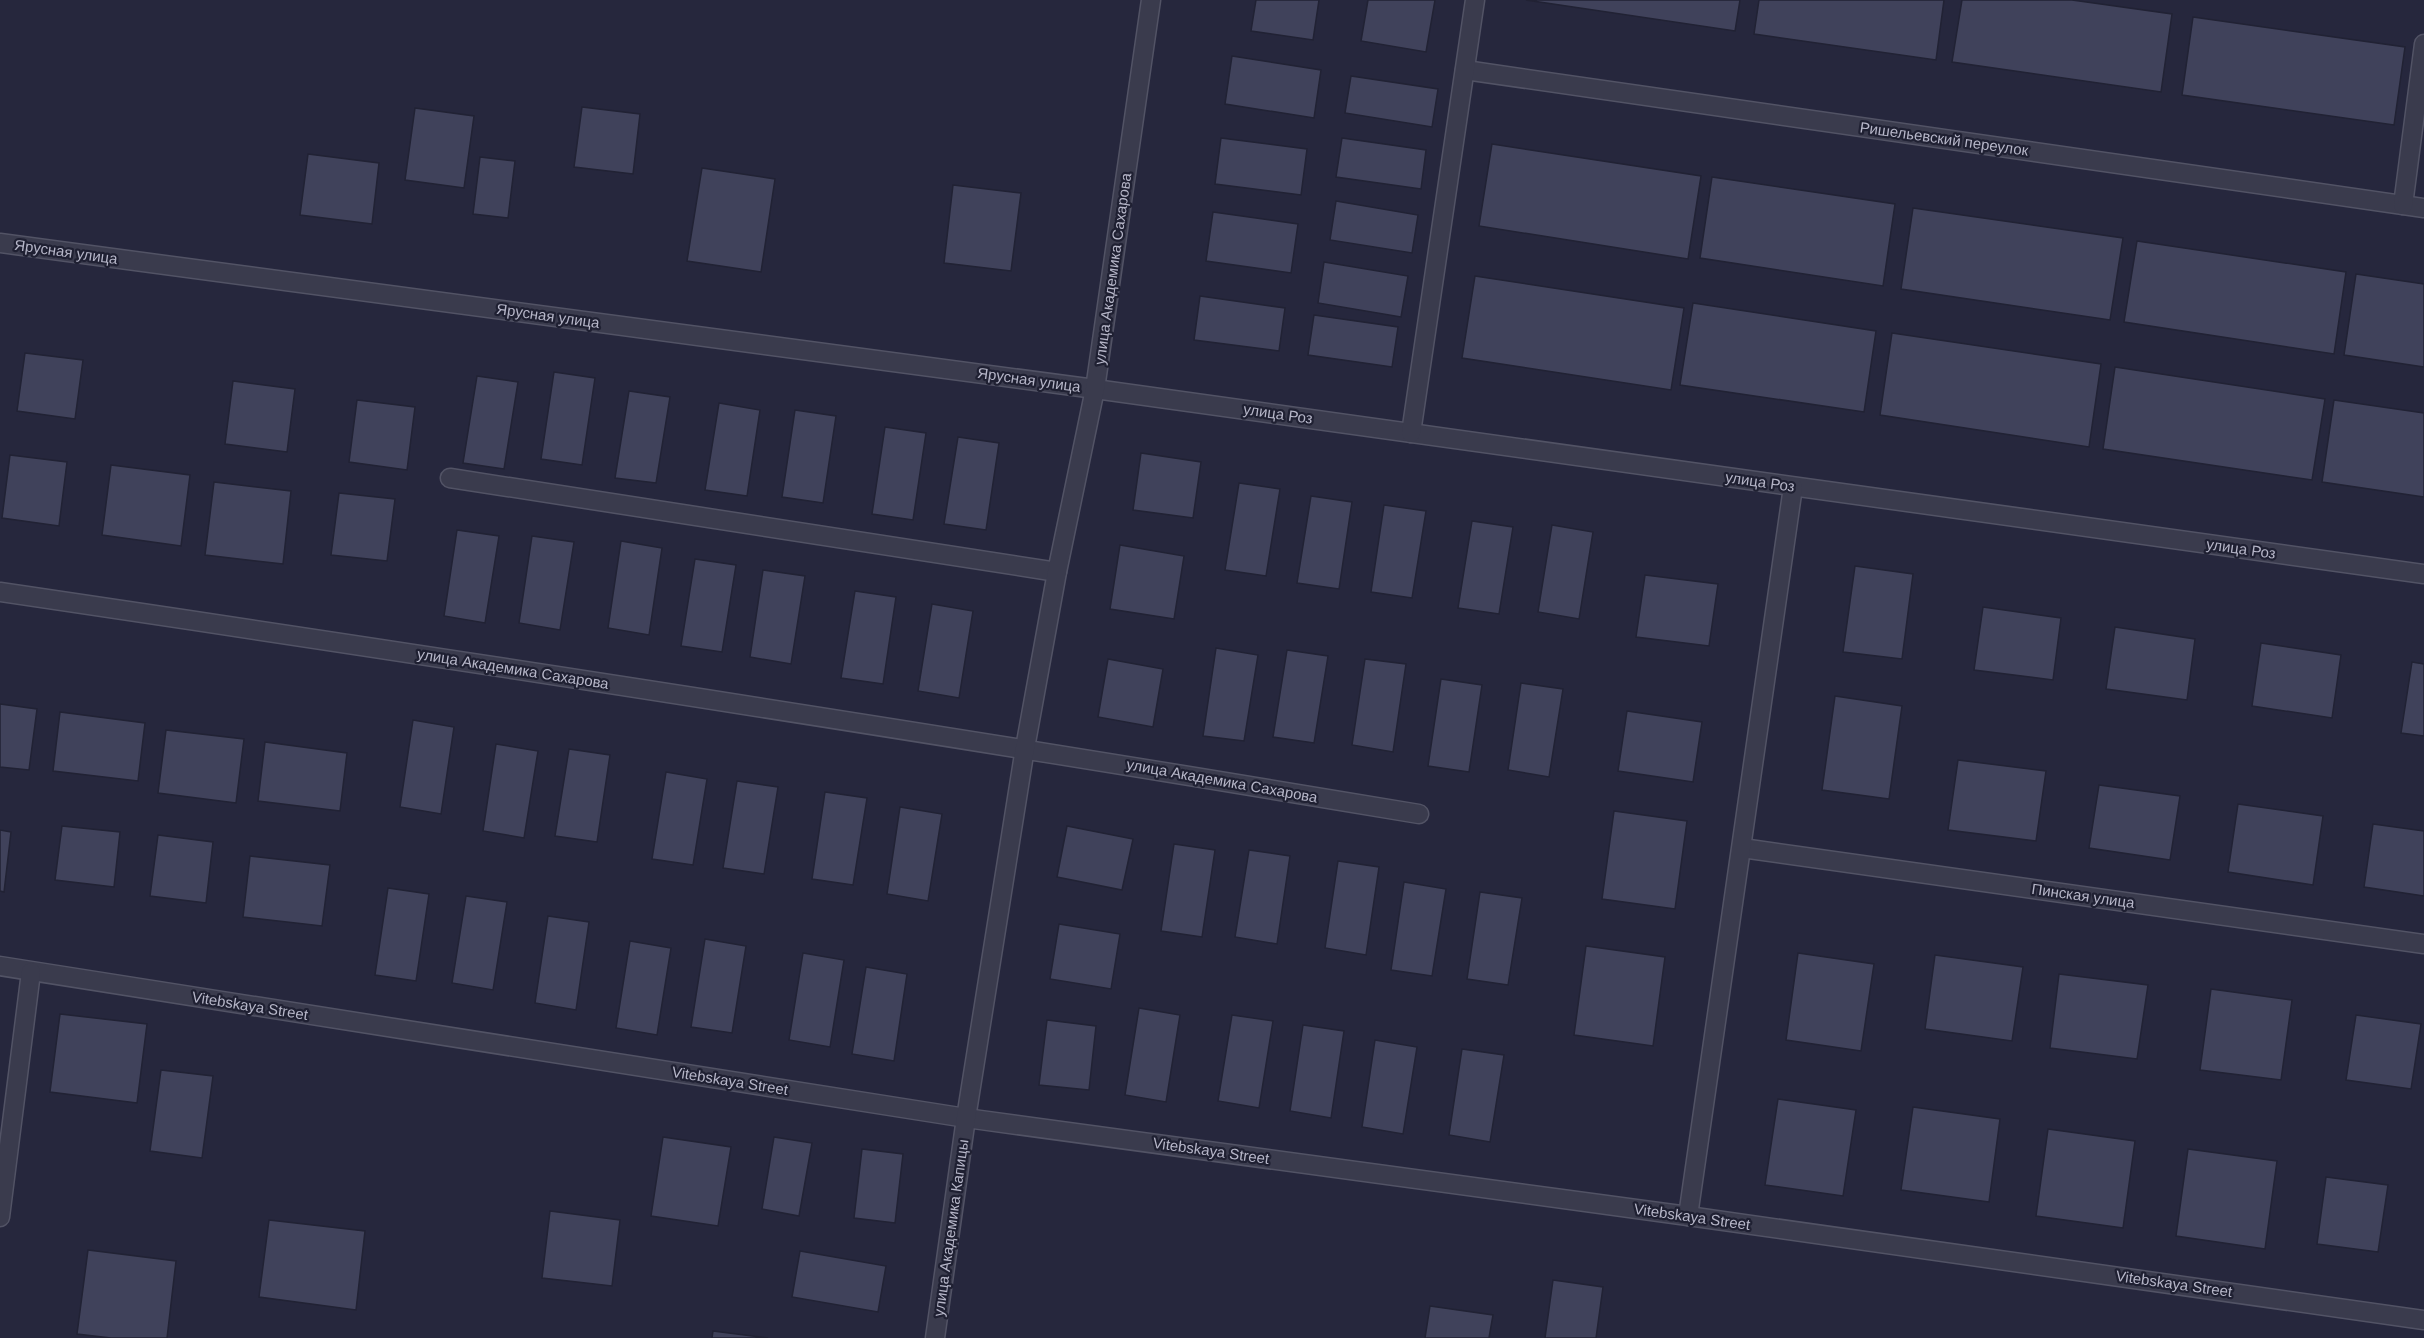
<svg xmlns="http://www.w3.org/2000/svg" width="2424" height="1338" viewBox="0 0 2424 1338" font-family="Helvetica,sans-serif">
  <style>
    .building { fill: #40425b; stroke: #212234; stroke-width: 1.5 }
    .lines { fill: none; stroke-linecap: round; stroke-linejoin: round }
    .street-casing { stroke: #525365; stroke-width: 21 }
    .street { stroke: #3a3b4d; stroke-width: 18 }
    .labels { text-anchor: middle; stroke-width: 4.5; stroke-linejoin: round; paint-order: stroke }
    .street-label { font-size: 15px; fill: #b6b6c8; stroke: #1f2032 }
  </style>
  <rect width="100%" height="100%" fill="#26273d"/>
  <g class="building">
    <polygon points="1256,0 1319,0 1313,40 1251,31"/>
    <polygon points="1368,0 1435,0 1426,52 1361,41"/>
    <polygon points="1526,0 1740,0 1735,31"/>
    <polygon points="1759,0 1944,0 1936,60 1754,34"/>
    <polygon points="1962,0 2072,0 2172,14 2161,92 1952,62"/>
    <polygon points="2193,17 2405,47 2394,125 2182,95"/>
    <polygon points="1232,56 1321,70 1314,118 1225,104"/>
    <polygon points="1351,76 1438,89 1432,127 1345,113"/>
    <polygon points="582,107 640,114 633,174 574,167"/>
    <polygon points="415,108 474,116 464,188 405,180"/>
    <polygon points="1221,138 1307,149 1301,195 1215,184"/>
    <polygon points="1342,138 1426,150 1421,189 1336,177"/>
    <polygon points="1492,144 1701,176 1688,259 1479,226"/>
    <polygon points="308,154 379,163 372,224 300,215"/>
    <polygon points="480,157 515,161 508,218 473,214"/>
    <polygon points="702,168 775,179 761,272 687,261"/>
    <polygon points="1712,177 1895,204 1883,286 1700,258"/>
    <polygon points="953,185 1021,193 1011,271 944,263"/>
    <polygon points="1336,201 1418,215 1412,253 1330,240"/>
    <polygon points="1913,208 2123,238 2110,320 1901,289"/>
    <polygon points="1213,212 1298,224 1291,273 1206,261"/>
    <polygon points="2137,241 2346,272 2334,354 2124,322"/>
    <polygon points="1324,262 1408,276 1401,317 1318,303"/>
    <polygon points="2356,274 2424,284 2424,367 2344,355"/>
    <polygon points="1475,276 1684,308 1671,390 1462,358"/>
    <polygon points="1200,296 1285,308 1279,351 1194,340"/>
    <polygon points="1693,303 1876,331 1864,412 1680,385"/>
    <polygon points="1314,315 1398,327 1392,367 1308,355"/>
    <polygon points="1892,333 2101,364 2089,447 1880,415"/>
    <polygon points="25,353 83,360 75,419 17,411"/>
    <polygon points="2115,367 2325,399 2312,480 2103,449"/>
    <polygon points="554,372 595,378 582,465 541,459"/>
    <polygon points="477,376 518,382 504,469 463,463"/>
    <polygon points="233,381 295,389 287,452 225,444"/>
    <polygon points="629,391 670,397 656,483 615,478"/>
    <polygon points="357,400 415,407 407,470 349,462"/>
    <polygon points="2334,400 2424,413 2424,497 2322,482"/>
    <polygon points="719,403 760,410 747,496 705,490"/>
    <polygon points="795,410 836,416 823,503 782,497"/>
    <polygon points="885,427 926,433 913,520 872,514"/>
    <polygon points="958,437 999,443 986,530 944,524"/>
    <polygon points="1141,453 1201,462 1193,518 1133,510"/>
    <polygon points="10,455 67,462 59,526 2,518"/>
    <polygon points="111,465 190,475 181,546 102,535"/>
    <polygon points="214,482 291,491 283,564 205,555"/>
    <polygon points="1239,483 1280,489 1266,576 1225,570"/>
    <polygon points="339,493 395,499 387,561 331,555"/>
    <polygon points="1311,496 1352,502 1339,589 1297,583"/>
    <polygon points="1384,505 1426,511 1412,598 1371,592"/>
    <polygon points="1472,521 1513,527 1499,614 1458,608"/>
    <polygon points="1552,525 1593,532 1579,619 1538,612"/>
    <polygon points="457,530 499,536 485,623 444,616"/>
    <polygon points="532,536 574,542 560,630 519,623"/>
    <polygon points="621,541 662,548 649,635 608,628"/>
    <polygon points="1120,545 1184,556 1174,619 1110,609"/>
    <polygon points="695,559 736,565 722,652 681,646"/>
    <polygon points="1855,566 1913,574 1902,659 1843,652"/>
    <polygon points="763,570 805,576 791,664 750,657"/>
    <polygon points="1645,575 1718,584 1709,646 1636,637"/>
    <polygon points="855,591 896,597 883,684 841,678"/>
    <polygon points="932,604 973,611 959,698 918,691"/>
    <polygon points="1983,607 2061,618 2053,680 1974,670"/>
    <polygon points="2115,627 2195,639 2187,700 2106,689"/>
    <polygon points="2261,643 2341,655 2332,718 2252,706"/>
    <polygon points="1216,648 1258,655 1244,741 1203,736"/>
    <polygon points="1287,650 1328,656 1314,743 1273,737"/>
    <polygon points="1108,659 1163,669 1153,727 1098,717"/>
    <polygon points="1365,659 1406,664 1393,752 1352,745"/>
    <polygon points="2412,662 2424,664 2424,736 2401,733"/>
    <polygon points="1441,679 1482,685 1469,772 1428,766"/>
    <polygon points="1521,683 1563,689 1549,777 1508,770"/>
    <polygon points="1835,696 1902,706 1889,799 1822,790"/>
    <polygon points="0,704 37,709 29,770 0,767"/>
    <polygon points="1627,711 1702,722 1693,782 1618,771"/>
    <polygon points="60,712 145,723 138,781 53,771"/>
    <polygon points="413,720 454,727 441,814 400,807"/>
    <polygon points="166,730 244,739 236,803 158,793"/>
    <polygon points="265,742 347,753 340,811 258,801"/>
    <polygon points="496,744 538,751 524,838 483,831"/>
    <polygon points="569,749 610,755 597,842 555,836"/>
    <polygon points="1958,760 2046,771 2036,841 1948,830"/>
    <polygon points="666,772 707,779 693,865 652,859"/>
    <polygon points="737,781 778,787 764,874 723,868"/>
    <polygon points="2099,785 2180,796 2170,860 2089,848"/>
    <polygon points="825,792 867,798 853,885 812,879"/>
    <polygon points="2238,804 2323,816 2313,885 2228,872"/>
    <polygon points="900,807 942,814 928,901 887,894"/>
    <polygon points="1614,811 1687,821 1675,909 1602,899"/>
    <polygon points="2373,824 2424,831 2424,896 2364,887"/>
    <polygon points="62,826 120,832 114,887 55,880"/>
    <polygon points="1067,826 1133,839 1122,890 1057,877"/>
    <polygon points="0,830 11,832 4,892 0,891"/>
    <polygon points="158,835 213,842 206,903 150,896"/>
    <polygon points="1174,844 1215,850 1202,937 1161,931"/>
    <polygon points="1249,850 1290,856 1277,944 1235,937"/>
    <polygon points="250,856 330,865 322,926 243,917"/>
    <polygon points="1338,861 1379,867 1366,955 1325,948"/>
    <polygon points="1404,882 1446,889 1432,976 1391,970"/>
    <polygon points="388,888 429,894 416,981 375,975"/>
    <polygon points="1480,892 1522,898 1508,985 1467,979"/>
    <polygon points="466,896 507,902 493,990 452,983"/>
    <polygon points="548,916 589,922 576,1010 535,1003"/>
    <polygon points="1059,924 1120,934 1111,989 1050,979"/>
    <polygon points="705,939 746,946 732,1033 691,1027"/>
    <polygon points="630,941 671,948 657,1035 616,1028"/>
    <polygon points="1586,946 1665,957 1653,1046 1574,1035"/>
    <polygon points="803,953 844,960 830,1047 789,1040"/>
    <polygon points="1798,953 1874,964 1861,1051 1786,1040"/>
    <polygon points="1935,955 2023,967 2012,1041 1925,1029"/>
    <polygon points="866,967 907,974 894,1061 852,1054"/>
    <polygon points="2059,974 2148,985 2137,1059 2050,1048"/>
    <polygon points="2211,989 2292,1000 2281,1080 2200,1070"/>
    <polygon points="1139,1008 1180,1015 1166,1102 1125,1095"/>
    <polygon points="60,1014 147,1024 137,1103 50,1092"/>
    <polygon points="1232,1015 1273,1021 1259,1108 1218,1101"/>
    <polygon points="2356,1015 2421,1024 2411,1089 2346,1080"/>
    <polygon points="1047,1020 1096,1026 1089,1090 1039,1085"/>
    <polygon points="1303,1025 1344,1031 1331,1118 1290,1111"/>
    <polygon points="1375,1040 1417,1047 1403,1134 1362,1127"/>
    <polygon points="1462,1049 1504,1055 1490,1142 1449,1135"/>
    <polygon points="161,1070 213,1076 202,1158 150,1151"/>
    <polygon points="1778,1099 1856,1110 1843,1196 1765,1185"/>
    <polygon points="1913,1107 2000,1119 1989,1202 1901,1190"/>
    <polygon points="2048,1129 2135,1141 2123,1228 2036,1216"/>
    <polygon points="663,1137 731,1147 718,1226 651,1216"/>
    <polygon points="774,1137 812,1143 799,1216 762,1209"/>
    <polygon points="862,1149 903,1154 895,1223 854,1218"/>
    <polygon points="2188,1149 2277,1161 2265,1249 2176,1236"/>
    <polygon points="2326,1177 2388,1185 2378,1252 2317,1244"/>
    <polygon points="550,1211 620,1220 612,1286 542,1278"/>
    <polygon points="269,1220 365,1231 356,1310 259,1297"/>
    <polygon points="88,1250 176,1261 167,1338 111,1338 77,1334"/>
    <polygon points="800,1251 886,1266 878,1312 792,1297"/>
    <polygon points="1553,1280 1603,1287 1596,1338 1545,1338"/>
    <polygon points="1430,1306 1493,1315 1489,1338 1425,1338"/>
    <polygon points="713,1331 768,1338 712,1338"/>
  </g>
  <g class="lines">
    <defs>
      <g id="street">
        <polyline points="1465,70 2424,208"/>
        <polyline points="2403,205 2424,44"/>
        <polyline points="0,243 1095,389 2424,574"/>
        <polyline points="1411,433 1475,0"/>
        <polyline points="450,478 1057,572"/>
        <path d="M0,592C474,662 947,735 1419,814"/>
        <polyline points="1742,848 2424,944"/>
        <polyline points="0,966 966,1118 1688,1216 2424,1320"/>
        <polyline points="1688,1216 1793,487"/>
        <polyline points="0,1217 31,972"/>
        <polyline points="935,1338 966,1118 1025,748 1057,572 1095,389 1151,0"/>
      </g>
    </defs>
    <use href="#street" class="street-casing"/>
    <use href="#street" class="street"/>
  </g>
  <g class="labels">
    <g class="street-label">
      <text transform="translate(1944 139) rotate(8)" y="5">Ришельевский переулок</text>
      <text transform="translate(66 252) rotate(8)" y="5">Ярусная улица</text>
      <text transform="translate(1113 269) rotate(-82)" y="5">улица Академика Сахарова</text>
      <text transform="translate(548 316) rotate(8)" y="5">Ярусная улица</text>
      <text transform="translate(1029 380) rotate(8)" y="5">Ярусная улица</text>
      <text transform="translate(1278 414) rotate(8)" y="5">улица Роз</text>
      <text transform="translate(1760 482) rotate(8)" y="5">улица Роз</text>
      <text transform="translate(2241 549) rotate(8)" y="5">улица Роз</text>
      <text transform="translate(513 669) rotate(9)" y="5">улица Академика Сахарова</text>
      <text transform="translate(1222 781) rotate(10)" y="5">улица Академика Сахарова</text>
      <text transform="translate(2083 896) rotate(8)" y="5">Пинская улица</text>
      <text transform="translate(250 1006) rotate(9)" y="5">Vitebskaya Street</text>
      <text transform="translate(730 1081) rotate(9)" y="5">Vitebskaya Street</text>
      <text transform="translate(1211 1151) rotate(8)" y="5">Vitebskaya Street</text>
      <text transform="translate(1692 1217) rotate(8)" y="5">Vitebskaya Street</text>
      <text transform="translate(951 1228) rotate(-82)" y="5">улица Академика Капицы</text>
      <text transform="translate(2174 1284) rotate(8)" y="5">Vitebskaya Street</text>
    </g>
  </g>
</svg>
